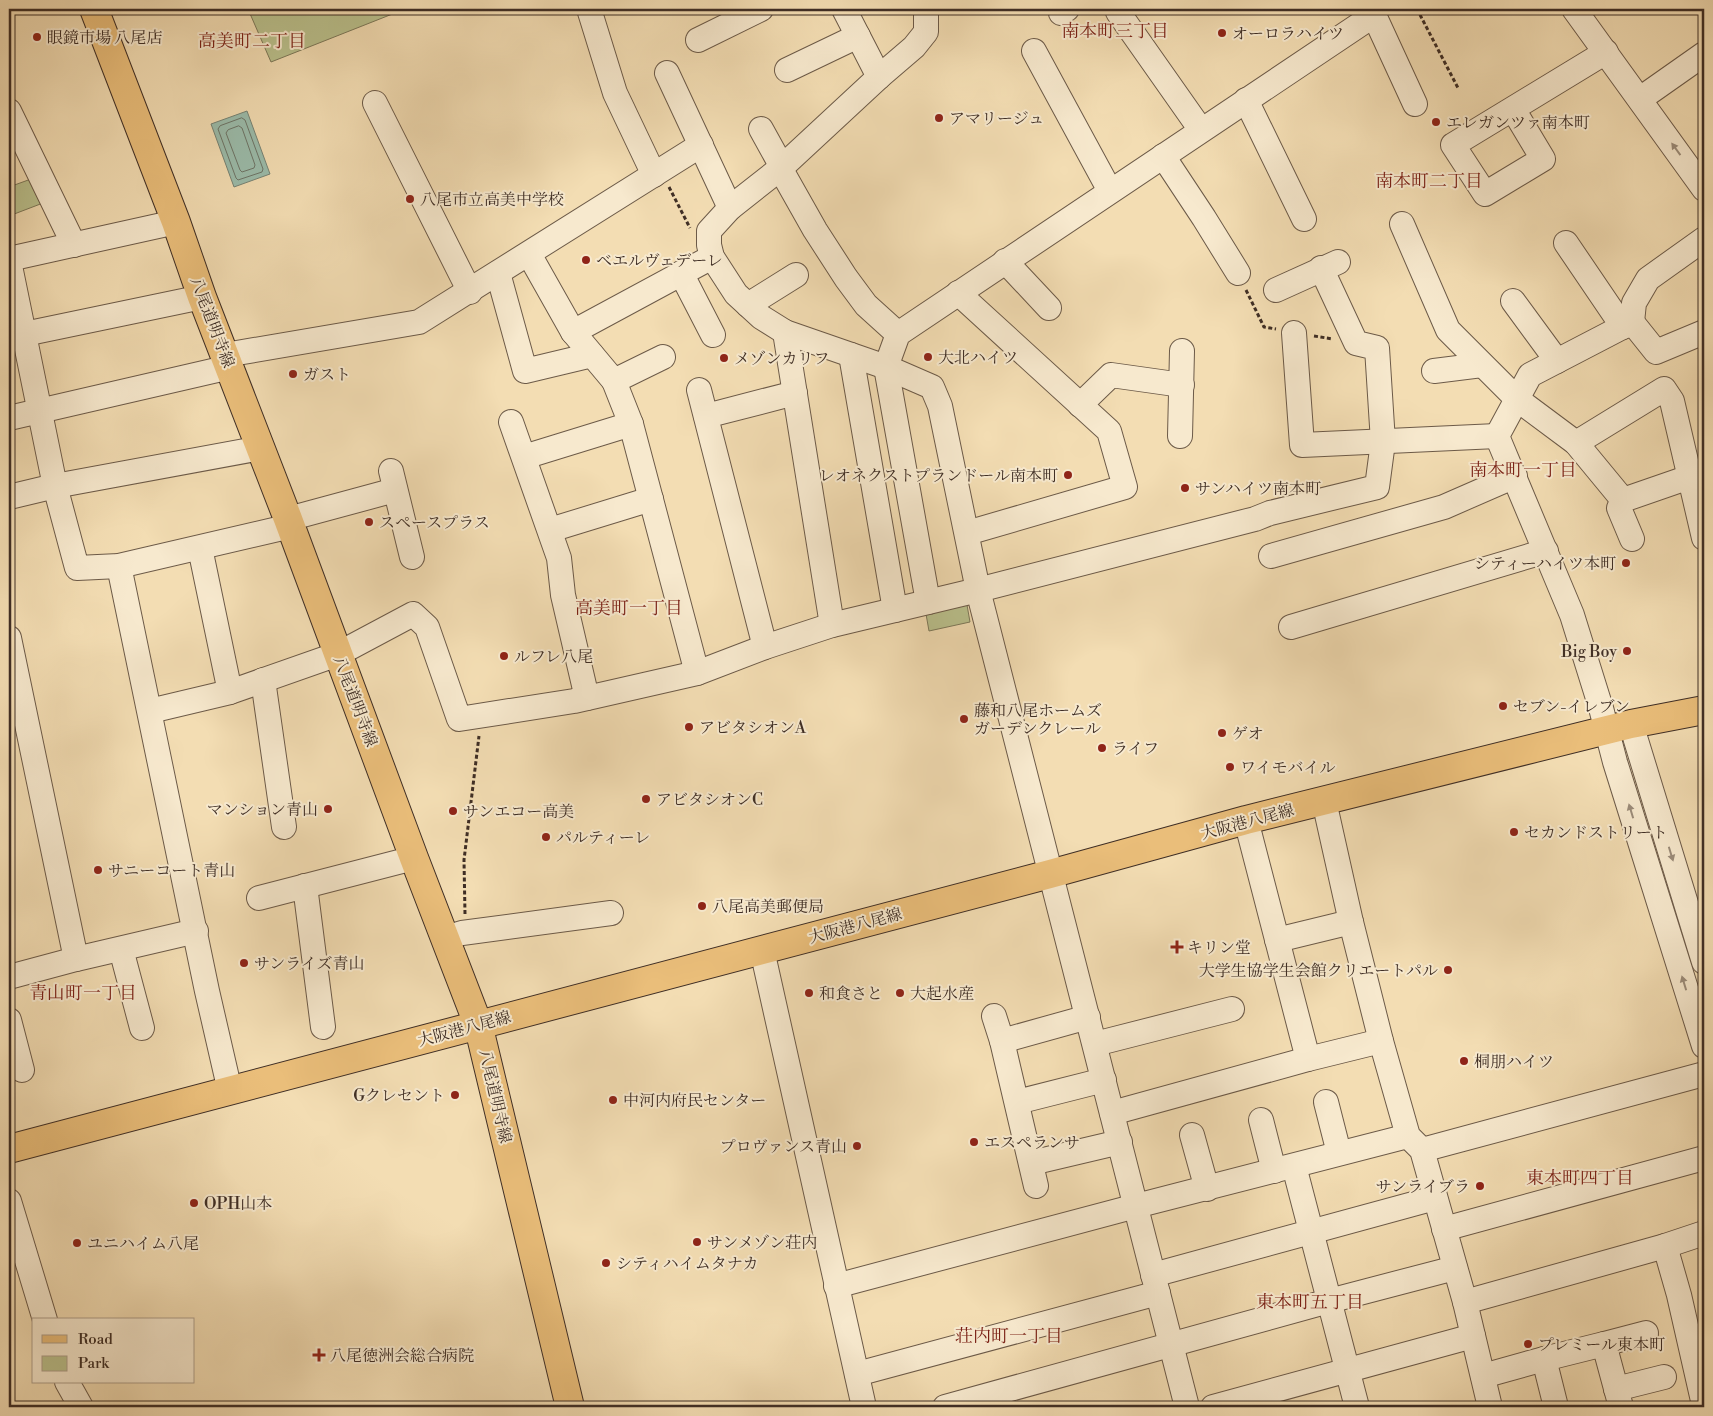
<svg xmlns="http://www.w3.org/2000/svg" width="1713" height="1416" viewBox="0 0 1713 1416" font-family="'Libre Bodoni','Noto Serif JP',serif">
  <style>
    .green { fill: #bac18d; stroke: #7c7859 }
    .water { fill: #9bbcab; stroke: #768375 }
    .lines { fill: none; stroke-linecap: round; stroke-linejoin: round }
    .shore { stroke: #6d7568; stroke-width: 1 }
    .minor-casing { stroke: #6c5a48; stroke-width: 26 }
    .major-casing { stroke: #3f2e25; stroke-width: 30 }
    .path { stroke: #3f2e25; stroke-width: 3; stroke-dasharray: 4 2.5; stroke-linecap: butt }
    .minor { stroke: #f7e9ce; stroke-width: 24 }
    .major { stroke: #eabe7a; stroke-width: 28 }
    .oneway { fill: #9b8c7a }
    .poi-dot { fill: #8f2418; stroke: #f7e9ce; stroke-width: 2 }
    .labels { text-anchor: middle; stroke-width: 4; stroke-linejoin: round; paint-order: stroke }
    .poi-label { font-size: 16px; fill: #3f2e25; stroke: #f7e9ce; text-anchor: start }
    .street-label { font-size: 16px; fill: #3f2e25; stroke: #f7e9ce }
    .neighbourhood-label { font-size: 18px; fill: #7a1f14; stroke: #f7e9ce }
  </style>
  <rect width="100%" height="100%" fill="#f3ddb3"/>
  <filter id="stains"><feTurbulence type="fractalNoise" baseFrequency=".004" numOctaves="4"/><feColorMatrix values="0 0 0 0 .2 0 0 0 0 .09 0 0 0 0 .02 0 0 0 .5 -.17"/></filter>
  <radialGradient id="worn" r=".72"><stop offset=".6" stop-color="#630" stop-opacity="0"/><stop offset="1" stop-color="#630" stop-opacity=".3"/></radialGradient>
  <g class="green">
    <polygon points="248,9 405,9 271,62"/>
    <polygon points="31,179 43,203 9,216 9,187"/>
    <polygon points="967,605 970,622 929,631 926,614"/>
  </g>
  <polygon class="water" points="247,111 270,174 234,187 211,124"/>
  <g class="lines">
    <g class="shore">
      <polygon points="242,118 245,120 263,169 262,172 238,180 236,178 218,129 220,126"/>
      <polygon points="239,126 242,128 255,165 254,168 242,172 240,170 226,133 228,130"/>
    </g>
    <defs>
      <g id="minor">
        <polyline points="589,9 615,93 654,175"/>
        <polyline points="844,9 879,77"/>
        <polyline points="926,9 926,32 914,47 879,77 782,167 730,208 709,231 709,245 712,257 736,294 761,317 785,332 886,367 932,387 940,406 978,590 1187,1407"/>
        <polyline points="1574,9 1704,189"/>
        <polyline points="1118,12 1201,130"/>
        <polyline points="1061,13 1067,9"/>
        <polyline points="1374,15 1415,104"/>
        <polyline points="698,40 761,9"/>
        <polyline points="1034,51 1110,191"/>
        <polyline points="787,70 858,36"/>
        <polyline points="667,73 730,208"/>
        <polyline points="1640,99 1704,54"/>
        <polyline points="1246,100 1304,219"/>
        <polyline points="375,103 470,292"/>
        <polyline points="1513,109 1543,159 1485,194 1453,145 1606,52"/>
        <polyline points="9,111 74,245"/>
        <polyline points="761,129 782,167"/>
        <polyline points="1163,156 1204,218 1238,273"/>
        <polyline points="780,168 815,230 846,278 866,305 898,334"/>
        <polyline points="1402,224 1448,330 1517,399 1576,443 1623,500 1704,472"/>
        <polyline points="1566,243 1623,327"/>
        <polyline points="529,254 573,332 614,381 663,357"/>
        <polyline points="9,259 176,222"/>
        <polyline points="9,261 55,486 77,568 119,566 291,526"/>
        <polyline points="1005,261 1049,308"/>
        <polyline points="498,273 525,371 592,355"/>
        <polyline points="681,273 713,335"/>
        <polyline points="1276,290 1338,262"/>
        <polyline points="958,293 1109,431 1125,487 967,533"/>
        <polyline points="1513,301 1557,361"/>
        <polyline points="748,305 796,275"/>
        <polyline points="1632,322 1634,303 1648,279 1704,239"/>
        <polyline points="573,332 712,257"/>
        <polyline points="785,332 832,625"/>
        <polyline points="1704,332 1656,352 1632,322 1530,375 1497,436 1572,615 1601,708 1615,762 1704,1046"/>
        <polyline points="1294,333 1302,445 1497,436"/>
        <polyline points="10,337 202,297"/>
        <polyline points="225,355 419,322 701,145"/>
        <polyline points="851,355 895,610"/>
        <polyline points="1434,371 1482,365"/>
        <polyline points="614,381 631,424 697,673"/>
        <polyline points="699,390 765,647"/>
        <polyline points="1080,405 1111,375 1182,385"/>
        <polyline points="706,416 795,393"/>
        <polyline points="9,418 230,367"/>
        <polyline points="511,422 559,558 563,595 587,698"/>
        <polyline points="1180,436 1182,351"/>
        <polyline points="1576,443 1664,389 1672,401 1704,538"/>
        <polyline points="524,457 631,424"/>
        <polyline points="391,471 412,557"/>
        <polyline points="9,497 55,486 261,448"/>
        <polyline points="1623,500 1619,508 1632,539"/>
        <polyline points="288,519 395,490"/>
        <polyline points="550,530 651,499"/>
        <polyline points="200,548 230,692"/>
        <polyline points="1271,556 1444,507 1515,476"/>
        <polyline points="119,566 207,991 230,1091"/>
        <polyline points="928,602 886,367 898,334 1374,15 1375,9"/>
        <polyline points="1291,627 1546,551"/>
        <polyline points="9,638 76,959"/>
        <polyline points="263,680 284,827"/>
        <polyline points="150,711 230,692 338,654 413,614 427,627 459,719 574,701 697,673 765,647 832,625 978,590 1255,519 1270,513 1377,487 1383,442 1377,348 1356,343 1321,268"/>
        <polyline points="1631,724 1704,962"/>
        <polyline points="1324,801 1351,922 1381,1041 1408,1136 1422,1150 1465,1302 1490,1407"/>
        <polyline points="1246,820 1308,1059"/>
        <polyline points="305,886 323,1027"/>
        <polyline points="259,898 414,858"/>
        <polyline points="445,938 462,933 611,913"/>
        <polyline points="1277,940 1351,922"/>
        <polyline points="121,949 142,1028"/>
        <polyline points="762,950 864,1407"/>
        <polyline points="9,977 76,959 196,931"/>
        <polyline points="994,1016 1002,1041 1036,1186"/>
        <polyline points="9,1020 22,1070"/>
        <polyline points="1002,1041 1088,1017"/>
        <polyline points="1095,1044 1232,1009"/>
        <polyline points="1017,1102 1104,1080"/>
        <polyline points="1326,1102 1339,1153"/>
        <polyline points="1112,1113 1308,1059 1381,1041"/>
        <polyline points="1261,1120 1274,1171"/>
        <polyline points="1192,1135 1207,1189"/>
        <polyline points="1422,1150 1704,1074"/>
        <polyline points="1031,1163 1120,1142"/>
        <polyline points="1294,1166 1357,1407"/>
        <polyline points="9,1201 45,1320"/>
        <polyline points="1444,1229 1704,1158"/>
        <polyline points="1665,1246 1679,1295 1704,1405"/>
        <polyline points="1153,1275 1435,1198"/>
        <polyline points="836,1286 1136,1206 1408,1136"/>
        <polyline points="1465,1302 1665,1246 1704,1233"/>
        <polyline points="1604,1344 1646,1333"/>
        <polyline points="1544,1359 1556,1407"/>
        <polyline points="857,1374 1158,1293"/>
        <polyline points="1483,1376 1544,1359 1604,1344 1621,1407"/>
        <polyline points="67,1382 81,1407"/>
        <polyline points="1616,1389 1664,1377"/>
        <polyline points="945,1407 1329,1301 1455,1268"/>
        <polyline points="1213,1407 1473,1336"/>
      </g>
      <g id="major">
        <polyline points="94,9 176,222 202,297 288,519 414,858 478,1024 570,1407"/>
        <polyline points="9,1149 1050,874 1246,820 1631,724 1704,710"/>
      </g>
    </defs>
    <use href="#minor" class="minor-casing"/>
    <use href="#major" class="major-casing"/>
    <g class="path">
      <polyline points="1417,9 1458,88"/>
      <polyline points="669,187 690,228"/>
      <polyline points="1246,290 1264,327 1276,329"/>
      <polyline points="1314,336 1333,339"/>
      <polyline points="465,914 464,860 479,736"/>
    </g>
    <use href="#minor" class="minor"/>
    <use href="#major" class="major"/>
  </g>
  <defs><path id="oneway-solid" d="M-6-.8H1V-3.2L6.5 0L1 3.2V.8H-6Z" transform="scale(1.25)"/></defs>
  <g class="oneway">
    <use href="#oneway-solid" transform="translate(1676 149) rotate(-126)"/>
    <use href="#oneway-solid" transform="translate(1631 811) rotate(-107)"/>
    <use href="#oneway-solid" transform="translate(1671 854) rotate(73)"/>
    <use href="#oneway-solid" transform="translate(1684 983) rotate(-107)"/>
  </g>
  <g class="poi-dot">
    <circle cx="1222" cy="33" r="5"/>
    <circle cx="37" cy="37" r="5"/>
    <circle cx="939" cy="118" r="5"/>
    <circle cx="1436" cy="122" r="5"/>
    <circle cx="410" cy="199" r="5"/>
    <circle cx="586" cy="260" r="5"/>
    <circle cx="928" cy="357" r="5"/>
    <circle cx="724" cy="358" r="5"/>
    <circle cx="293" cy="374" r="5"/>
    <circle cx="1068" cy="475" r="5"/>
    <circle cx="1185" cy="488" r="5"/>
    <circle cx="369" cy="522" r="5"/>
    <circle cx="1626" cy="563" r="5"/>
    <circle cx="1627" cy="651" r="5"/>
    <circle cx="504" cy="656" r="5"/>
    <circle cx="1503" cy="706" r="5"/>
    <circle cx="964" cy="719" r="5"/>
    <circle cx="689" cy="727" r="5"/>
    <circle cx="1222" cy="733" r="5"/>
    <circle cx="1102" cy="748" r="5"/>
    <circle cx="1230" cy="767" r="5"/>
    <circle cx="646" cy="799" r="5"/>
    <circle cx="328" cy="809" r="5"/>
    <circle cx="453" cy="811" r="5"/>
    <circle cx="1514" cy="832" r="5"/>
    <circle cx="546" cy="837" r="5"/>
    <circle cx="98" cy="870" r="5"/>
    <circle cx="702" cy="906" r="5"/>
    <path d="M1174.5 939.5h5v5h5v5h-5v5h-5v-5h-5v-5h5z"/>
    <circle cx="244" cy="963" r="5"/>
    <circle cx="1448" cy="970" r="5"/>
    <circle cx="809" cy="993" r="5"/>
    <circle cx="900" cy="993" r="5"/>
    <circle cx="1464" cy="1061" r="5"/>
    <circle cx="455" cy="1095" r="5"/>
    <circle cx="613" cy="1100" r="5"/>
    <circle cx="974" cy="1142" r="5"/>
    <circle cx="857" cy="1146" r="5"/>
    <circle cx="1480" cy="1186" r="5"/>
    <circle cx="194" cy="1203" r="5"/>
    <circle cx="697" cy="1242" r="5"/>
    <circle cx="77" cy="1243" r="5"/>
    <circle cx="606" cy="1263" r="5"/>
    <circle cx="1528" cy="1344" r="5"/>
    <path d="M316.5 1347.5h5v5h5v5h-5v5h-5v-5h-5v-5h5z"/>
  </g>
  <g class="labels">
    <g class="poi-label">
      <text x="1232" y="39">オーロラハイツ</text>
      <text x="47" y="43">眼鏡市場 八尾店</text>
      <text x="949" y="124">アマリージュ</text>
      <text x="1446" y="128">エレガンツァ南本町</text>
      <text x="420" y="205">八尾市立高美中学校</text>
      <text x="596" y="266">ベエルヴェデーレ</text>
      <text x="938" y="363">大北ハイツ</text>
      <text x="734" y="364">メゾンカリフ</text>
      <text x="303" y="380">ガスト</text>
      <text x="1058" y="481" text-anchor="end">レオネクストプランドール南本町</text>
      <text x="1195" y="494">サンハイツ南本町</text>
      <text x="379" y="528">スペースプラス</text>
      <text x="1616" y="569" text-anchor="end">シティーハイツ本町</text>
      <text x="1617" y="657" text-anchor="end">Big Boy</text>
      <text x="514" y="662">ルフレ八尾</text>
      <text x="1513" y="712">セブン-イレブン</text>
      <text x="974" y="716">藤和八尾ホームズ<tspan x="974" dy="18">ガーデンクレール</tspan></text>
      <text x="699" y="733">アビタシオンA</text>
      <text x="1232" y="739">ゲオ</text>
      <text x="1112" y="754">ライフ</text>
      <text x="1240" y="773">ワイモバイル</text>
      <text x="656" y="805">アビタシオンC</text>
      <text x="318" y="815" text-anchor="end">マンション青山</text>
      <text x="463" y="817">サンエコー高美</text>
      <text x="1524" y="838">セカンドストリート</text>
      <text x="556" y="843">パルティーレ</text>
      <text x="108" y="876">サニーコート青山</text>
      <text x="712" y="912">八尾高美郵便局</text>
      <text x="1187" y="953">キリン堂</text>
      <text x="254" y="969">サンライズ青山</text>
      <text x="1438" y="976" text-anchor="end">大学生協学生会館クリエートパル</text>
      <text x="819" y="999">和食さと</text>
      <text x="910" y="999">大起水産</text>
      <text x="1474" y="1067">桐朋ハイツ</text>
      <text x="445" y="1101" text-anchor="end">Gクレセント</text>
      <text x="623" y="1106">中河内府民センター</text>
      <text x="984" y="1148">エスペランサ</text>
      <text x="847" y="1152" text-anchor="end">プロヴァンス青山</text>
      <text x="1470" y="1192" text-anchor="end">サンライブラ</text>
      <text x="204" y="1209">OPH山本</text>
      <text x="707" y="1248">サンメゾン荘内</text>
      <text x="87" y="1249">ユニハイム八尾</text>
      <text x="616" y="1269">シティハイムタナカ</text>
      <text x="1538" y="1350">プレミール東本町</text>
      <text x="330" y="1361">八尾徳洲会総合病院</text>
    </g>
    <g class="street-label">
      <text transform="translate(213 322) rotate(69)" y="6">八尾道明寺線</text>
      <text transform="translate(356 701) rotate(69)" y="6">八尾道明寺線</text>
      <text transform="translate(1247 821) rotate(-15)" y="6">大阪港八尾線</text>
      <text transform="translate(855 925) rotate(-15)" y="6">大阪港八尾線</text>
      <text transform="translate(464 1028) rotate(-15)" y="6">大阪港八尾線</text>
      <text transform="translate(496 1096) rotate(77)" y="6">八尾道明寺線</text>
    </g>
    <g class="neighbourhood-label">
      <text x="1115" y="37">南本町三丁目</text>
      <text x="252" y="47">高美町二丁目</text>
      <text x="1429" y="187">南本町二丁目</text>
      <text x="1523" y="476">南本町一丁目</text>
      <text x="629" y="614">高美町一丁目</text>
      <text x="83" y="999">青山町一丁目</text>
      <text x="1580" y="1184">東本町四丁目</text>
      <text x="1310" y="1308">東本町五丁目</text>
      <text x="1009" y="1342">荘内町一丁目</text>
    </g>
  </g>
  <rect width="1713" height="1416" fill="none" stroke="#f3ddb3" stroke-width="30"/>
  <rect x="10" y="10" width="1693" height="1396" fill="none" stroke="#3f2e25" stroke-width="2.5"/>
  <rect x="15" y="15" width="1683" height="1386" fill="none" stroke="#3f2e25"/>
  <rect x="32" y="1318" width="162" height="65" fill="#f7e9ce" stroke="#ad9e8a"/>
  <rect x="42" y="1335" width="25" height="8" fill="#eabe7a" stroke="#ad9e8a"/>
  <text x="78" y="1344" font-size="15" fill="#3f2e25">Road</text>
  <rect x="42" y="1356" width="25" height="15" fill="#bac18d" stroke="#ad9e8a"/>
  <text x="78" y="1368" font-size="15" fill="#3f2e25">Park</text>
  <rect width="100%" height="100%" filter="url(#stains)"/>
  <rect width="100%" height="100%" fill="url(#worn)"/>
</svg>
